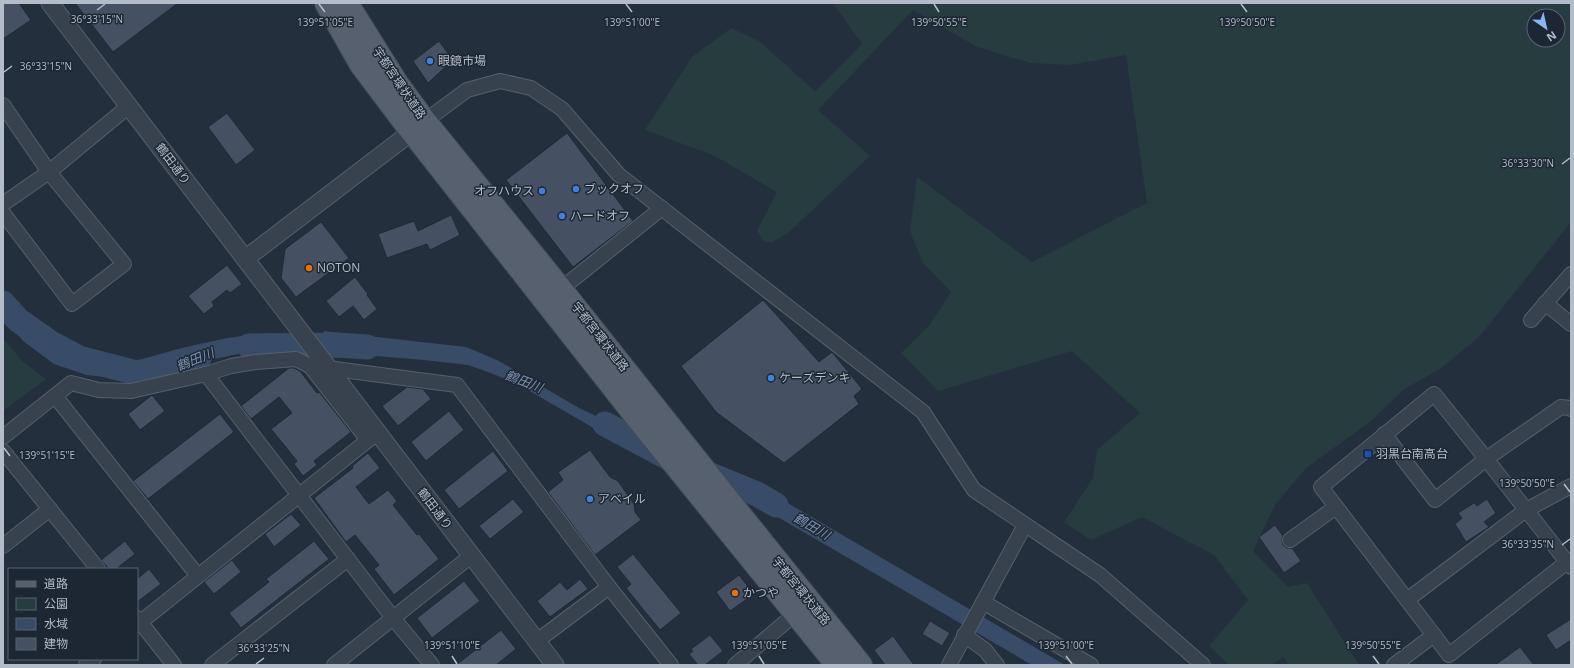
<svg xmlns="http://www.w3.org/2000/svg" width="1574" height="668" viewBox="0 0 1574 668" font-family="'Open Sans','Noto Sans JP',sans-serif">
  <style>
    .green { fill: #263c3f; fill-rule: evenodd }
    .water { fill: #394c67 }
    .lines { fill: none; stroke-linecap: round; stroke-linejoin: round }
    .river { stroke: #394c67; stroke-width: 25 }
    .building { fill: #455162; stroke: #1f2835 }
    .minor-casing { stroke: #565f6c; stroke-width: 16 }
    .tertiary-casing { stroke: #565f6c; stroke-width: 19 }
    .primary-casing { stroke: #414a57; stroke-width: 24 }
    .minor { stroke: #38414e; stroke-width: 14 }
    .tertiary { stroke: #38414e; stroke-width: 17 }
    .primary { stroke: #56606e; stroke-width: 22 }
    .ticks { fill: none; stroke: #b4bcc9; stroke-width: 1.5 }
    .shop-dot { fill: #3f7fe0; stroke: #1d2633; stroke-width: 1.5 }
    .food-dot { fill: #e8710a; stroke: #1d2633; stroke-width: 1.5 }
    .transit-dot { fill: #1a4fb4; stroke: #1d2633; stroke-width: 1.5 }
    .labels { text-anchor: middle; stroke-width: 3; stroke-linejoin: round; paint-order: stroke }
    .poi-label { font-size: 12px; fill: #b4bcc9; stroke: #1d2633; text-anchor: start }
    .street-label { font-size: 12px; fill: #b4bcc9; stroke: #1d2633 }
    .water-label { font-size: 13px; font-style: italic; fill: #7c92b1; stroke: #1d2633 }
    .ticks-label { font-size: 10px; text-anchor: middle; fill: #b4bcc9; stroke: #1d2633; stroke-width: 3; stroke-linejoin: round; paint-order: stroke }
  </style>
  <rect width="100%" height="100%" fill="#242f3e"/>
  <g class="green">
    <path d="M833,3H1571V222L1480,336L1440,369L1403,390L1370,422L1306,468L1275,505L1253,551L1288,587L1307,583L1359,665H1289L1283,657L1272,665H1229L1209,646L1248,600L1214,555L1142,517L1091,540L1064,522L1093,478L1097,450L1140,413L1072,351L938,391L901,353L929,326L951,292L923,263L910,231L917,177L1032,262L1147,203L1126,55L1070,65L1031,63L977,47L913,10L818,110L870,156L788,233L772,242H764L757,231L777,192L715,156L645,130L692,57L731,28L759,41L815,91L862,44ZM1534,16H1558V40H1534Z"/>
    <polygon points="3,338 22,361 46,379 3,411"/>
  </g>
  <g class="water">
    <path d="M3,303C9,310 14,320 22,327C33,338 79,362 95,364C123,367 152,356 178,349C210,341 242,334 274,333L285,348L261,349L123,379L87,375L54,364L23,341L3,316Z"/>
    <polygon points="323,331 466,347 497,360 579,408 628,431 652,462 535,394 513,382 488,372 468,365 424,360 339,353"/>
    <polygon points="740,481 774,495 1065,665 1032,665 757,505"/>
  </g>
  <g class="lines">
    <g class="river">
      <polyline points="3,303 18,320 51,343 79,358 141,374 160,373 199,358"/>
      <polyline points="249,346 337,345 367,347"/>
      <polyline points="605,424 665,456 757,494 776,505"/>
    </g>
  </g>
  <g class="building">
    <polygon points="3,3 19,3 31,20 3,39"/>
    <polygon points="75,3 178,3 113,52"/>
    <polygon points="439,41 453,60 428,83 413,61"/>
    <polygon points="227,113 255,150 236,165 208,127"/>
    <polygon points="567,133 633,221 573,267 506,180"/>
    <polygon points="451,215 460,235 430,250 427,244 387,258 378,234 414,221 418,231"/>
    <polygon points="321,222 349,258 296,297 281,278 285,249"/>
    <polygon points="227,265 242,284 230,293 227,290 212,302 214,306 204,314 188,296"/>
    <polygon points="355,277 368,294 367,295 377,309 364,320 353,306 339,317 326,301"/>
    <polygon points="763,300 819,362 832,352 862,389 854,396 859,404 784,463 716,412 681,366"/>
    <polygon points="289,368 294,368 300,371 317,393 319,392 351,432 314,461 317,465 303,476 294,464 297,461 271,429 292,413 279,397 251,419 241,406"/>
    <polygon points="407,387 423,389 431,399 398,426 382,406"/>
    <polygon points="152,395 165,411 140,430 128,414"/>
    <polygon points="449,411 464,430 426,461 411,442"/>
    <polygon points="220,414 234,432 148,499 133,481"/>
    <polygon points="590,450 610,477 618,481 634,504 635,512 641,520 595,555 548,492 563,480 558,472"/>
    <polygon points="493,451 508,471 459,509 444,490"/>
    <polygon points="368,453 380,468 356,487 369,504 388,490 397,501 393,505 417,535 419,534 439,559 394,595 374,569 379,565 355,535 346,542 314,498 353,468 352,466"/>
    <polygon points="513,499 524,512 490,539 479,526"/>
    <polygon points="1487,499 1496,513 1484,522 1489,527 1466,542 1455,524 1462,518 1458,513 1474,503 1477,506"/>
    <polygon points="291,514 301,525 274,547 265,534"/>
    <polygon points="1275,525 1283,536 1282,540 1283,545 1287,548 1292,548 1301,561 1284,573 1259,537"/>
    <polygon points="125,541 135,554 116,569 109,569 101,560"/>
    <polygon points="314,541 329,559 241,628 229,613 269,582 266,579"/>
    <polygon points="633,554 681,613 660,630 626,588 631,584 617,567"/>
    <polygon points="232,560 241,572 214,594 204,582"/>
    <polygon points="149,569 161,584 137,602 137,579"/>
    <polygon points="739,575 754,594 730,611 716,592"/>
    <polygon points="580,579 588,589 550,617 537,601 560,582 567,590"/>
    <polygon points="464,581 480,601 432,638 417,618"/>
    <polygon points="1571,619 1571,640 1556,650 1546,635"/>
    <polygon points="930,621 950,633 942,646 922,634"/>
    <polygon points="501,630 516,649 496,665 456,665"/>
    <polygon points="710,635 723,651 705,665 698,665 689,654 693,651 691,649"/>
    <polygon points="893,636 914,665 885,665 874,650"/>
    <polygon points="1520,647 1534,665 1495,665"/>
  </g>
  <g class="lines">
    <defs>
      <g id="minor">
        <polyline points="3,105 49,172 124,264 72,304 3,213"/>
        <polyline points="425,121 467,90 500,81 531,88 562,109 619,175 923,412 974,490 1100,575 1203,665"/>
        <polyline points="3,204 49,172 129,106"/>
        <polyline points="561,289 662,208"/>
        <polyline points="1545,303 1571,324"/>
        <polyline points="1531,320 1571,274"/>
        <polyline points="327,368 457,385 609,587 671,665"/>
        <polyline points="206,374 231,366 256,362 296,359 310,366 368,440"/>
        <polyline points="55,396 198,576"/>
        <polyline points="1384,434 1435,500 1486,459 1561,407 1570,408 1571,409"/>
        <polyline points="3,437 71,383 99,390 131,391 206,374 393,618 432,665"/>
        <polyline points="3,451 98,569"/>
        <polyline points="1290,540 1336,507"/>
        <polyline points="3,546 50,509"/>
        <path d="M1571,560L1567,562L1449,655L1321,487L1434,394C1479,449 1523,506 1567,562L1571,567"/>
        <polyline points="1407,600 1526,510 1571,486"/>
        <polyline points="983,602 1091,665"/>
        <polyline points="137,618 174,665"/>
        <polyline points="137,625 377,433"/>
        <polyline points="964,635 985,650 997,665"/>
        <polyline points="537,641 609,587"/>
        <polyline points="86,665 94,659"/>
        <polyline points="212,665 348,559"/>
        <polyline points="334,665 471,556"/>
        <polyline points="735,665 795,614"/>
        <polyline points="949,665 1025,525"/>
        <polyline points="1394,665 1434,635"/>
      </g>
      <g id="tertiary">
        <polyline points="50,3 555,665"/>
        <polyline points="245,259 422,124"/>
      </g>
      <g id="primary">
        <polyline points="326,3 361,65 404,122 644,427 837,665"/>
        <polyline points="347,3 397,83 425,121 561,289 735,508 861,665"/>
      </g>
    </defs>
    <use href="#minor" class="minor-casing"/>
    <use href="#tertiary" class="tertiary-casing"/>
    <use href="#primary" class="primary-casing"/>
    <use href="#minor" class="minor"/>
    <use href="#tertiary" class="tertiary"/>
    <use href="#primary" class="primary"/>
  </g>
  <path class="ticks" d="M319,4L325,12M626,4L632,12M934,4L939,12M1241,4L1247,12M97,10L105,4M4,72L12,66M1562,164L1570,158M4,448L10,456M1564,484L1570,492M1562,545L1570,539M452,656L457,664M759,656L764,664M1066,656L1072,664M1373,656L1379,664M256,664L264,658"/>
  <g class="shop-dot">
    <circle cx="430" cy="61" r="4"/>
    <circle cx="576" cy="189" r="4"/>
    <circle cx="542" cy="191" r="4"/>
    <circle cx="562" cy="216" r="4"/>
    <circle cx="771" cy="378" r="4"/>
    <circle cx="590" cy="499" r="4"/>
  </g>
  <g class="food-dot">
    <circle cx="309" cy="268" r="4"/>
    <circle cx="735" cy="593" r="4"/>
  </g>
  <rect class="transit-dot" x="1364" y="450" width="8" height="8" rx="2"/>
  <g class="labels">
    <g class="poi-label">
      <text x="438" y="65">眼鏡市場</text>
      <text x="584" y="193">ブックオフ</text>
      <text x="534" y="195" text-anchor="end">オフハウス</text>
      <text x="570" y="220">ハードオフ</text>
      <text x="317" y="272">NOTON</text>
      <text x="779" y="382">ケーズデンキ</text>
      <text x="1376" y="458">羽黒台南高台</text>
      <text x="598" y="503">アベイル</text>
      <text x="743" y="597">かつや</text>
    </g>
    <g class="street-label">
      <text transform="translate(399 83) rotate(56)" y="4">宇都宮環状道路</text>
      <text transform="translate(173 164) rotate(53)" y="4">鶴田通り</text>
      <text transform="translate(600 337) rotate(52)" y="4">宇都宮環状道路</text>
      <text transform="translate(435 509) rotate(53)" y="4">鶴田通り</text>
      <text transform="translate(801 591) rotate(51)" y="4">宇都宮環状道路</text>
    </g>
    <g class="water-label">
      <text transform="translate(195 359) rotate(-22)" y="5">鶴田川</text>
      <text transform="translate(524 381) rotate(21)" y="5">鶴田川</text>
      <text transform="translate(812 526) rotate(30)" y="5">鶴田川</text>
    </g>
  </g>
  <g class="ticks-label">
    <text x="97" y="23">36°33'15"N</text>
    <text x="325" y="26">139°51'05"E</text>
    <text x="632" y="26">139°51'00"E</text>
    <text x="939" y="26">139°50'55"E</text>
    <text x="1247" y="26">139°50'50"E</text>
    <text x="46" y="70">36°33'15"N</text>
    <text x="1528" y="167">36°33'30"N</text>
    <text x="47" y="459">139°51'15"E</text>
    <text x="1527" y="487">139°50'50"E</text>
    <text x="1528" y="548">36°33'35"N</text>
    <text x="452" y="649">139°51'10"E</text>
    <text x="759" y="649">139°51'05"E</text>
    <text x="1066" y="649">139°51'00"E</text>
    <text x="1373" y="649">139°50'55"E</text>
    <text x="264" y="652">36°33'25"N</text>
  </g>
  <rect width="1574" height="668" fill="none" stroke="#b4bcc9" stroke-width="8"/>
  <rect x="8" y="568" width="130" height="92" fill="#1d2633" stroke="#59626f"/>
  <rect x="16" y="581" width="20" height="6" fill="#56606e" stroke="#59626f"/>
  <text x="44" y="588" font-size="12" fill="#b4bcc9">道路</text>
  <rect x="16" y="598" width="20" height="12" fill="#263c3f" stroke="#59626f"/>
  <text x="44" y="608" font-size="12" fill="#b4bcc9">公園</text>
  <rect x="16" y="618" width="20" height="12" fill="#394c67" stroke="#59626f"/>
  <text x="44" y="628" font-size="12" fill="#b4bcc9">水域</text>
  <rect x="16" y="638" width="20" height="12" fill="#455162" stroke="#59626f"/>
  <text x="44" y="648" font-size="12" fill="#b4bcc9">建物</text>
  <g transform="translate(1546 28) rotate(146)"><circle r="19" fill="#1d2633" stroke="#59626f"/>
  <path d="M0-3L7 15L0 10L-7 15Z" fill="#8ab4f8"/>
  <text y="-6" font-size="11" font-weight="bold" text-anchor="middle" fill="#b4bcc9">N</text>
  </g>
</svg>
